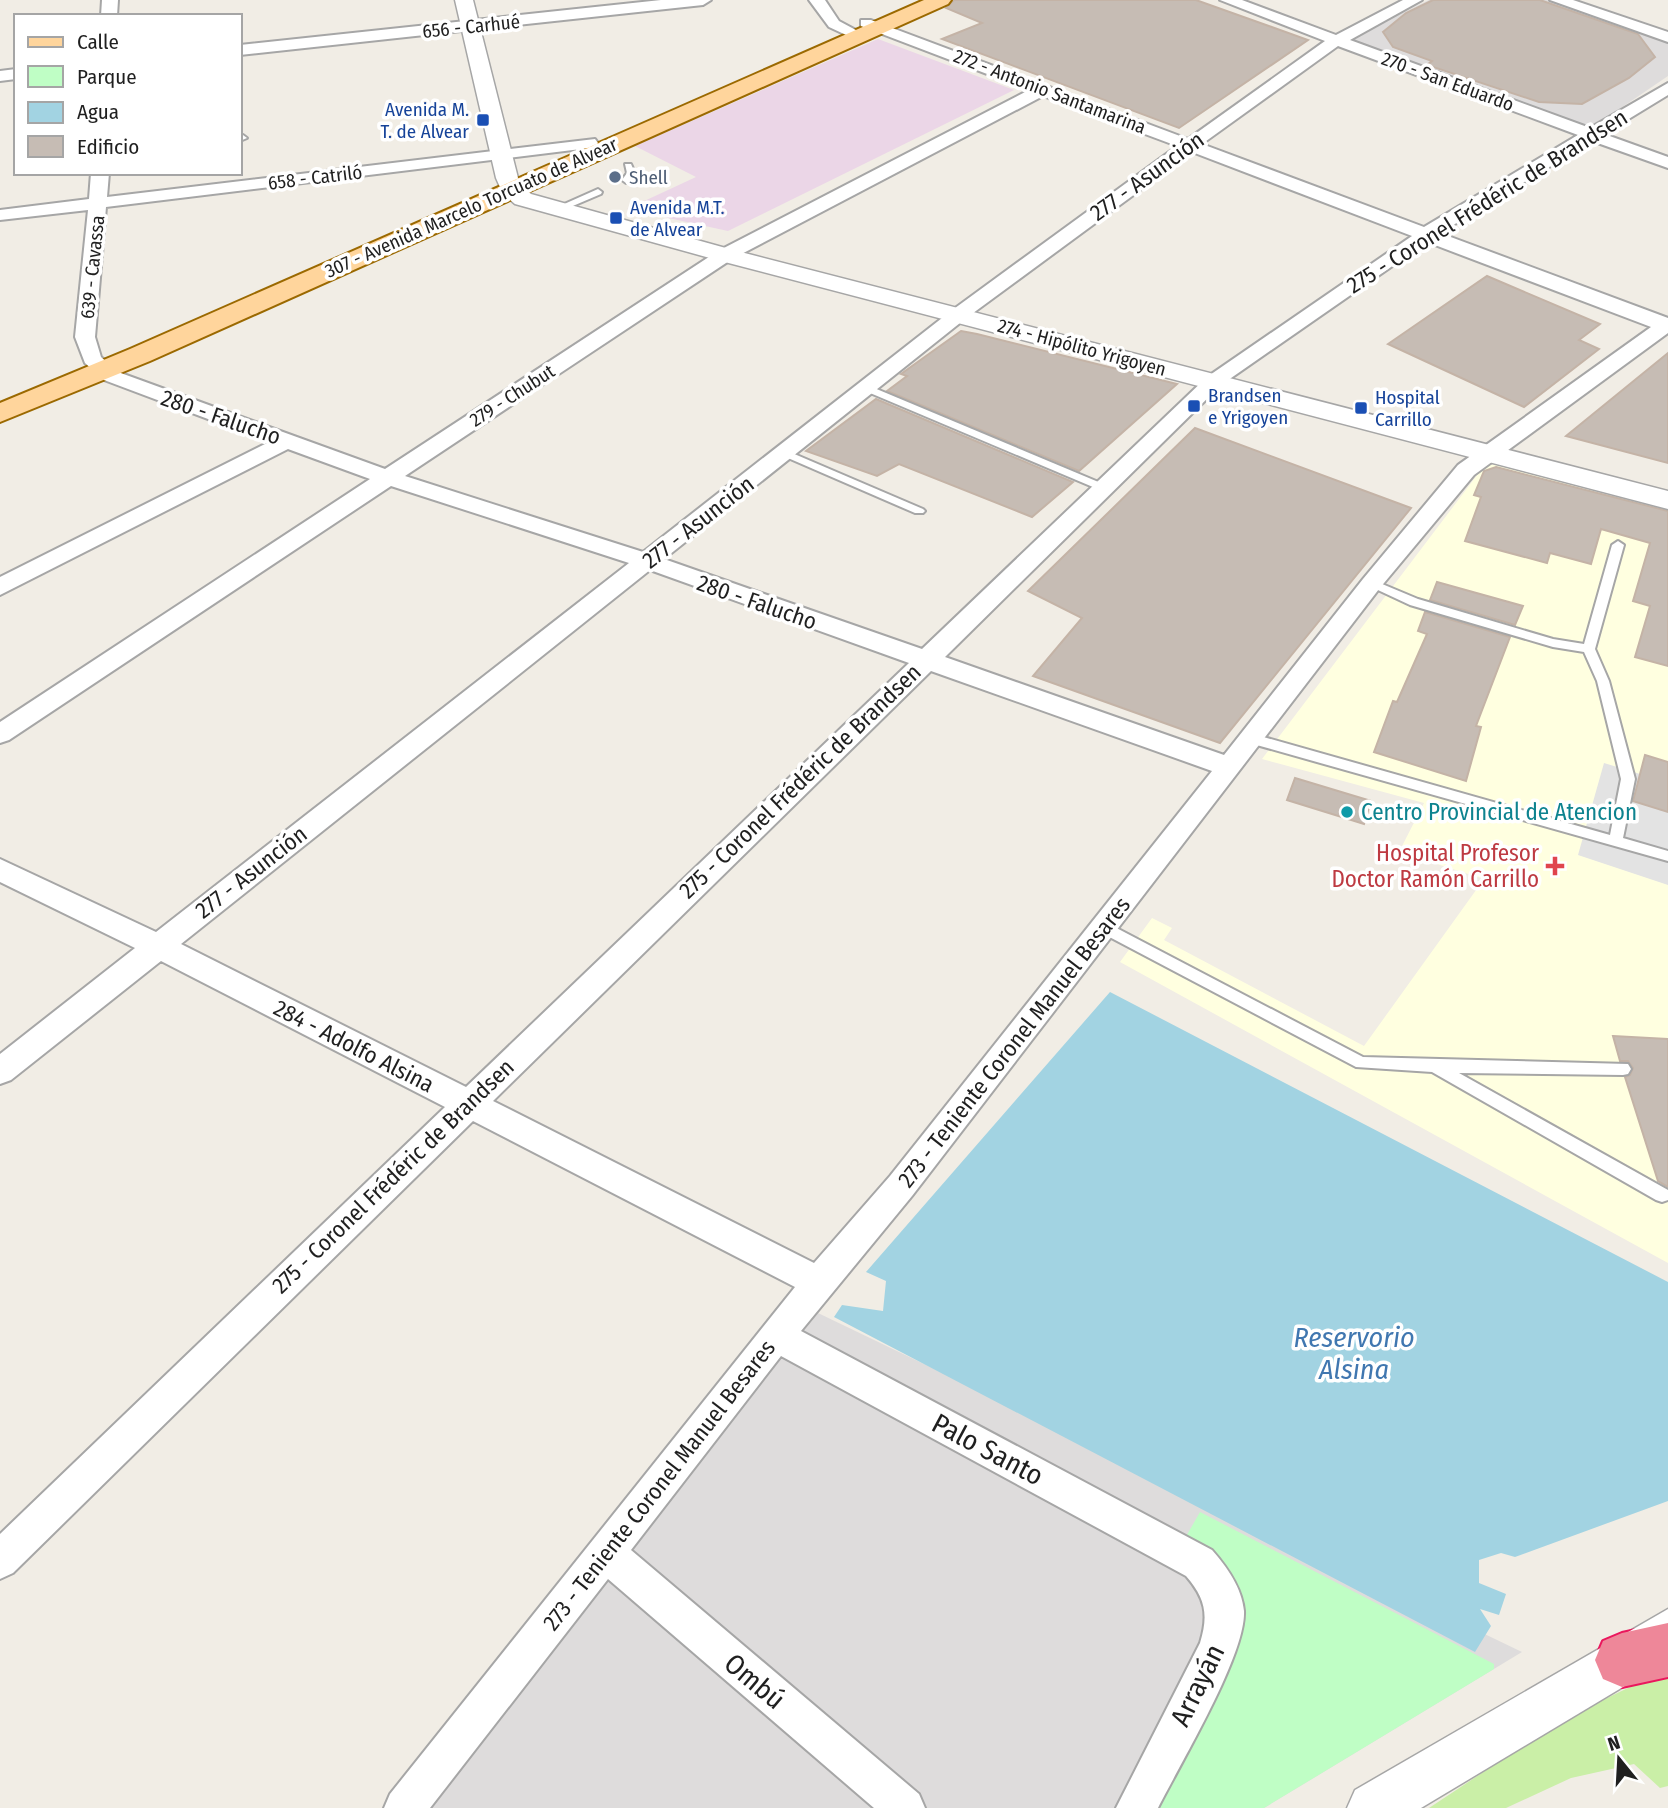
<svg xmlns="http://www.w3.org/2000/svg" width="1668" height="1808" viewBox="0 0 1668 1808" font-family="'Fira Sans Condensed',sans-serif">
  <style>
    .residential { fill: #dedcdc }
    .industrial { fill: #ebd6e7 }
    .education { fill: #ffffe0 }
    .grass { fill: #caefa7 }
    .park { fill: #bffec5 }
    .parking { fill: #e3e3e3 }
    .water { fill: #a2d3e2 }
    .building { fill: #c6bcb4; stroke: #c4b3a6; stroke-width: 2 }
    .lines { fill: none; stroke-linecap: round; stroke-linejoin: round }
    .service-casing { stroke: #a6a6a6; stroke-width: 4 }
    .minor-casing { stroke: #a6a6a6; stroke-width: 4 }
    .tertiary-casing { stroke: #a6a6a6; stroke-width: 3 }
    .primary-casing { stroke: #9b6900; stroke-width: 4 }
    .motorway-casing { stroke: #ea175d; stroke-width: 4 }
    .service { fill: #fff; fill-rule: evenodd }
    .minor { fill: #fff; fill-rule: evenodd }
    .tertiary { fill: #fff; fill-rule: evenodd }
    .primary { fill: #ffd59c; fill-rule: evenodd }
    .motorway { fill: #ee8799; fill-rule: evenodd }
    .transit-dot { fill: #1a4fb4; stroke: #fff; stroke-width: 2.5 }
    .service-dot { fill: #5c6f8a; stroke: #fff; stroke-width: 2.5 }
    .culture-dot { fill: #0f9aa8; stroke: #fff; stroke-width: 2.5 }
    .health-dot { fill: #e0444e; stroke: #fff; stroke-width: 2.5 }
    .labels { text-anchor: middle; stroke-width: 7; stroke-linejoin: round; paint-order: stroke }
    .far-street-label { font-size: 19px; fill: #1f1f1f; stroke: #fff }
    .far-transit-label { font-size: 19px; fill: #164399; stroke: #fff; text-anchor: start }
    .far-service-label { font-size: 19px; fill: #4e5e75; stroke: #fff; text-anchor: start }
    .street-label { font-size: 23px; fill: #1f1f1f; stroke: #fff }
    .culture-label { font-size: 23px; fill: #0d838f; stroke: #fff; text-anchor: start }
    .health-label { font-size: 23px; fill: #be3a42; stroke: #fff; text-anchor: end }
    .near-water-label { font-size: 28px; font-style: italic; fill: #4077b0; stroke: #fff }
    .near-street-label { font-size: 28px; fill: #1f1f1f; stroke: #fff }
  </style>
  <rect width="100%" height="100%" fill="#f1ede5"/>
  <g class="residential">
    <polygon points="1429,0 1547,0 1668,40 1668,76 1590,129 1346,40"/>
    <polygon points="818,1313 1522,1652 1264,1808 412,1808"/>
  </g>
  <polygon class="industrial" points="878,39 1014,90 728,231 627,209 696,177 635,146"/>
  <polygon class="education" points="1497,464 1668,512 1668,1263 1120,962 1152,918 1172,928 1164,940 1364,1046 1484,879 1399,852 1424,803 1262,759 1484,466"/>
  <path class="grass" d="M1668,1672V1786L1660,1788L1634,1764L1571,1778L1506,1808H1429C1507,1757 1580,1703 1668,1672Z"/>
  <polygon class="park" points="1200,1512 1494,1664 1494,1669 1264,1808 1147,1808 1227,1654 1184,1540"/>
  <polygon class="parking" points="1604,763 1640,774 1633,801 1668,812 1668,885 1578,855"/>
  <polygon class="water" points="1110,992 1668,1282 1668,1501 1515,1557 1501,1553 1479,1560 1479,1583 1506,1594 1499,1615 1480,1609 1491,1626 1475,1652 834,1317 842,1305 883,1311 886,1281 866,1272"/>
  <g class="building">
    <polygon points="954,0 1196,0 1308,40 1179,128 942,39 982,23 946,8"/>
    <polygon points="1433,0 1540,0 1638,34 1655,57 1629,78 1582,104 1539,102 1427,65 1432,61 1393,47 1383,32 1406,13"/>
    <polygon points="1487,276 1600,324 1579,340 1599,349 1524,407 1388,344"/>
    <polygon points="961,331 977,334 1177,384 1079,471 887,391 907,376 901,374"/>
    <polygon points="1668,353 1668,463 1566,436"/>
    <polygon points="876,399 1073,482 1032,517 899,464 877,476 806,451"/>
    <polygon points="1195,428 1411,508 1220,743 1033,676 1082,618 1028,591"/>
    <polygon points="1496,467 1668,511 1668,666 1635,657 1650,606 1633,601 1650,543 1601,529 1591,564 1550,553 1547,563 1465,541 1481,497 1474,495 1484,471"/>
    <polygon points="1437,582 1523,606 1515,625 1430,600"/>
    <polygon points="1425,612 1510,637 1476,726 1481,727 1466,781 1374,752 1393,701 1397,702 1427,634 1418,631"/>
    <polygon points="1645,755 1668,762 1668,812 1633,801"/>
    <polygon points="1295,778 1371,801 1364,824 1287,800"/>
    <polygon points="1613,1036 1668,1039 1668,1187 1658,1181 1625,1077 1630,1075 1633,1068 1628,1061 1620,1061"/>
  </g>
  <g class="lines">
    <defs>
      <g id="service">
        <polygon points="243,135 247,138 240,141 240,136"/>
        <polygon points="625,164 631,164 635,173 626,183 622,180 627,173"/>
        <polygon points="598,189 602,192 601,194 561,211 553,209"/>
        <polygon points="867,385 1108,486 1110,488 1104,491 1100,490 863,390 863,386"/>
        <polygon points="785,450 923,509 925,511 923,513 915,513 781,455 781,451"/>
        <polygon points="1618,541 1624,545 1595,649 1609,681 1635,779 1623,838 1668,851 1668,861 1253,744 1247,739 1253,734 1610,835 1621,779 1597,681 1584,652 1553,647 1410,605 1365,584 1367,581 1375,581 1418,599 1553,639 1584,644 1612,545"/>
        <polygon points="1105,922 1363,1057 1628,1064 1631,1069 1628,1074 1623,1075 1459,1073 1668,1190 1668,1200 1662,1202 1656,1200 1432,1072 1356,1067 1100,932 1098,928 1100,924"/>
      </g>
      <g id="minor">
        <polygon points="102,0 118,0 117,16 101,16"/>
        <polygon points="661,0 711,0 703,5 240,55 240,45"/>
        <polygon points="809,0 825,0 839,21 867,36 859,41 829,27"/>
        <path d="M1220,0H1242L1336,35L1403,0H1422L1350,40L1590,128L1668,83V95L1604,134L1668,157V168L1592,141L1440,233L1668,318V333L1474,475L1379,589L912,1196L801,1331L1212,1550C1227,1567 1242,1588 1244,1611C1246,1655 1180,1764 1158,1808H1116L1200,1643C1209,1614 1205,1598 1186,1576L781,1356L631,1550L919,1794L925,1808H874L608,1579L430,1808H384L390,1794L795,1287L473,1121L13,1573L0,1579V1534L445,1107L161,961L11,1080L0,1084V1054L135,948L0,882V859L156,932L629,563L391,486L9,740L0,743V722L370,479L288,449L0,595V577L269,442L104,380L85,363L75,337L88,210L0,220V210L89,199L91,173H109L107,197L595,139L598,143L595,147L589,148L106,207L95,337L101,357L118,372L385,469L718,251L1029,90L861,26V20H871L1188,139L1325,41ZM1338,46L1578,135L1424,227L1202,144ZM1043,96L1177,146L951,311L643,552L405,476L732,259ZM1192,152L1412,236L1207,377L922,649L664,559L965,319ZM1427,242L1651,327L1458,465L1363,579L1224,755L945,657L1221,385ZM650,570L909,663L466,1087L181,944ZM931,671L1212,771L890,1176L814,1263L493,1101Z"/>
        <polygon points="1550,0 1573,0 1668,32 1668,42"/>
        <polygon points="16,69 16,79 0,81 0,71"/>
      </g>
      <g id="tertiary">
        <polygon points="455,0 473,0 518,178 521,186 531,194 733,250 1668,491 1668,509 717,260 515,204 503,194 496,178"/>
        <polygon points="1668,1609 1668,1660 1421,1808 1347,1808 1355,1790"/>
      </g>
      <polygon id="primary" points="924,0 951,0 948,4 150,361 0,422 0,403 130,349"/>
      <polygon id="motorway" points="1668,1623 1668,1677 1622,1687 1603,1679 1595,1660 1603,1641 1622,1633"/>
    </defs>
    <use href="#service" class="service-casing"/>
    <use href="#minor" class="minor-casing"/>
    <use href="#tertiary" class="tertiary-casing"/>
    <use href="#primary" class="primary-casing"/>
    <use href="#motorway" class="motorway-casing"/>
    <use href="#service" class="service"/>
    <use href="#minor" class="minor"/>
    <use href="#tertiary" class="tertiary"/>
    <use href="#primary" class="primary"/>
    <use href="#motorway" class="motorway"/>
  </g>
  <g class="transit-dot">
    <rect x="476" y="113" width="14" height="14" rx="3.5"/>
    <rect x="609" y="211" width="14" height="14" rx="3.5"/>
    <rect x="1187" y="399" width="14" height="14" rx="3.5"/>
    <rect x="1354" y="401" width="14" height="14" rx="3.5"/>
  </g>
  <circle class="service-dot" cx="615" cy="177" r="7"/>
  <circle class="culture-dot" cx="1347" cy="812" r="7"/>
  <path class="health-dot" d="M1551.5 855.5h7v7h7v7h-7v7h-7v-7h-7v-7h7z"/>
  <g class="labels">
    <g class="far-street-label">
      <text transform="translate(471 26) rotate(-6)" y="7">656 - Carhué</text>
      <text transform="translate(1448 81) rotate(20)" y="7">270 - San Eduardo</text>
      <text transform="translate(1050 91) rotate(21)" y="7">272 - Antonio Santamarina</text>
      <text transform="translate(315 177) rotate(-7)" y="7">658 - Catriló</text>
      <text transform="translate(471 207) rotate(-24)" y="7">307 - Avenida Marcelo Torcuato de Alvear</text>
      <text transform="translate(92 267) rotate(-84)" y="7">639 - Cavassa</text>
      <text transform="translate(1082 347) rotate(15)" y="7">274 - Hipólito Yrigoyen</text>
      <text transform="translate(512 395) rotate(-33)" y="7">279 - Chubut</text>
    </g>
    <g class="far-transit-label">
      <text x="469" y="116" text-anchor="end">Avenida M.<tspan x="469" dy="22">T. de Alvear</tspan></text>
      <text x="630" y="214">Avenida M.T.<tspan x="630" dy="22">de Alvear</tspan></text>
      <text x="1208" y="402">Brandsen<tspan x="1208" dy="22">e Yrigoyen</tspan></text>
      <text x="1375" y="404">Hospital<tspan x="1375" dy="22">Carrillo</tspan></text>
    </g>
    <g class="far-service-label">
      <text x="629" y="184">Shell</text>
    </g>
    <g class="street-label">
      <text transform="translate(1147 176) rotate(-36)" y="8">277 - Asunción</text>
      <text transform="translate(1487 201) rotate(-32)" y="8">275 - Coronel Frédéric de Brandsen</text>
      <text transform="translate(221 417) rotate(19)" y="8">280 - Falucho</text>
      <text transform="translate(698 522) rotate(-38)" y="8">277 - Asunción</text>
      <text transform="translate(757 602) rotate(19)" y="8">280 - Falucho</text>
      <text transform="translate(800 781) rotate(-44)" y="8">275 - Coronel Frédéric de Brandsen</text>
      <text transform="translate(251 872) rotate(-38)" y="8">277 - Asunción</text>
      <text transform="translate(1014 1042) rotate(-52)" y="8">273 - Teniente Coronel Manuel Besares</text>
      <text transform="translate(354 1046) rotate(27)" y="8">284 - Adolfo Alsina</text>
      <text transform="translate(393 1176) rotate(-44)" y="8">275 - Coronel Frédéric de Brandsen</text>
      <text transform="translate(659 1485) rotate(-52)" y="8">273 - Teniente Coronel Manuel Besares</text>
    </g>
    <g class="culture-label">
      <text x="1361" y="820">Centro Provincial de Atencion</text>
    </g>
    <g class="health-label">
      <text x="1539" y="861">Hospital Profesor<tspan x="1539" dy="26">Doctor Ramón Carrillo</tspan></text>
    </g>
    <g class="near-water-label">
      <text x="1354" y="1347">Reservorio<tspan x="1354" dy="32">Alsina</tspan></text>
    </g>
    <g class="near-street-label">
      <text transform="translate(988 1449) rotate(28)" y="10">Palo Santo</text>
      <text transform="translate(755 1681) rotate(40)" y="10">Ombú</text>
      <text transform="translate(1197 1685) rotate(-64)" y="10">Arrayán</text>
    </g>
  </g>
  <rect x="14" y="14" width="228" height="161" fill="#ffffff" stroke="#a5a5a5" stroke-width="2"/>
  <rect x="28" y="37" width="35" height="10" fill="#ffd59c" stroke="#a5a5a5" stroke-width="2"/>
  <text x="77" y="49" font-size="21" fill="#1f1f1f">Calle</text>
  <rect x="28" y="66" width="35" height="21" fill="#bffec5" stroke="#a5a5a5" stroke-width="2"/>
  <text x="77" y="84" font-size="21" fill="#1f1f1f">Parque</text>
  <rect x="28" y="102" width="35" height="21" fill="#a2d3e2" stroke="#a5a5a5" stroke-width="2"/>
  <text x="77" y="119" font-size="21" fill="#1f1f1f">Agua</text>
  <rect x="28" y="136" width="35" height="21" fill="#c6bcb4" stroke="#a5a5a5" stroke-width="2"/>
  <text x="77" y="154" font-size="21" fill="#1f1f1f">Edificio</text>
  <g transform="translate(1619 1759) rotate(342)" stroke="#ffffff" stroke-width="5" paint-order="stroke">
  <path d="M0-5L12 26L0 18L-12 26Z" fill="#1f1f1f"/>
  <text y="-10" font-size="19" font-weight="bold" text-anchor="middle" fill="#1f1f1f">N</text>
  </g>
</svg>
